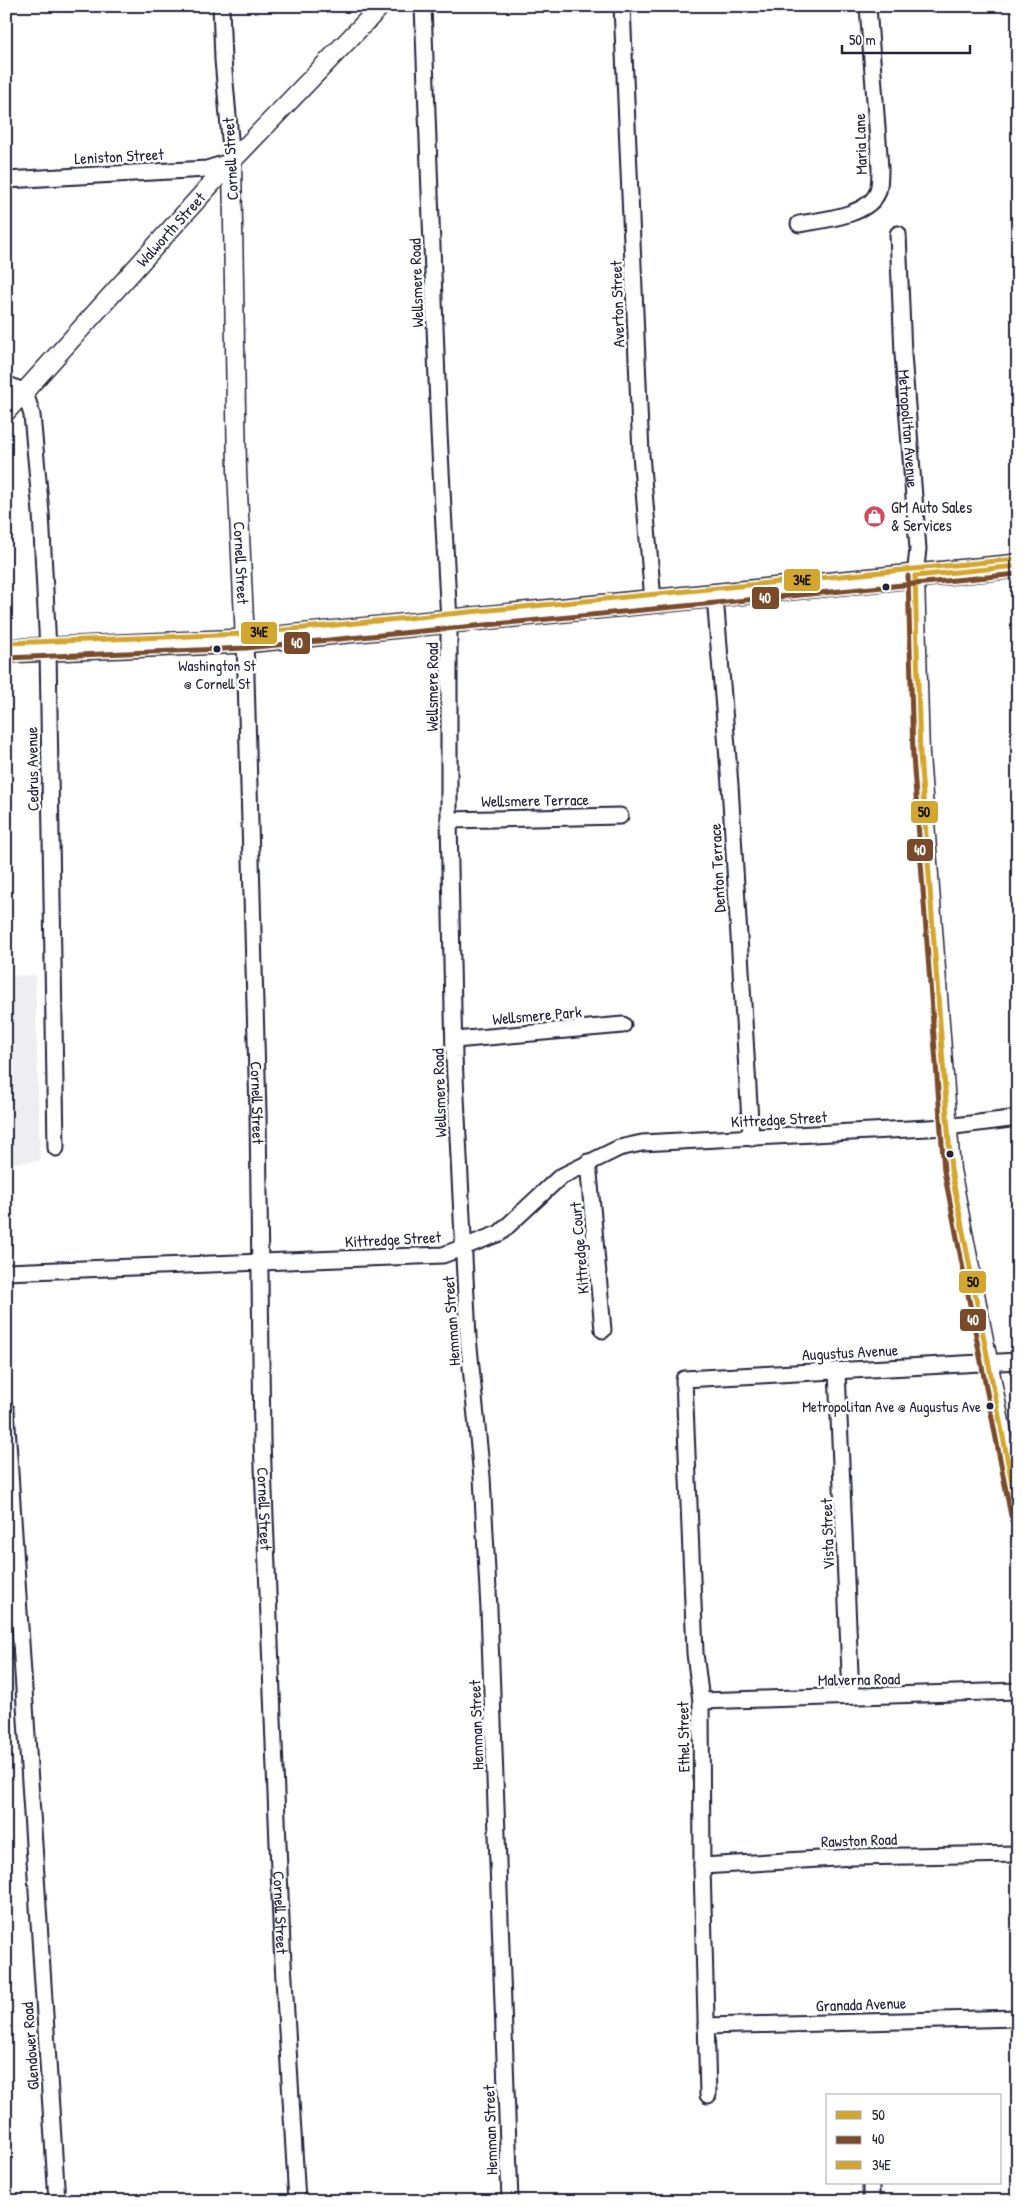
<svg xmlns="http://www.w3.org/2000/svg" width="1024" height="2207" viewBox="0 0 1024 2207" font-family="'Patrick Hand',sans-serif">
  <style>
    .built { fill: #eeeef1 }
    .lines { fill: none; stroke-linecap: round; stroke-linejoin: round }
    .minor-casing { stroke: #22223b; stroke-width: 19 }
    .tertiary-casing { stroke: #22223b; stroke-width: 21 }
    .primary-casing { stroke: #22223b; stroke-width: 26 }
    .minor { stroke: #fff; stroke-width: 15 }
    .tertiary { stroke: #fff; stroke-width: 18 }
    .primary { stroke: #fff; stroke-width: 22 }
    .bus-1-casing { stroke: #fff; stroke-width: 9 }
    .bus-2-casing { stroke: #fff; stroke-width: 9 }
    .bus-3-casing { stroke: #fff; stroke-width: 9 }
    .bus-1 { stroke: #d3a62f; stroke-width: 5 }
    .bus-2 { stroke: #7a4b2a; stroke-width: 5 }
    .bus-3 { stroke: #d3a62f; stroke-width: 5 }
    .bus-dot { fill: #22223b; stroke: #fff; stroke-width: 2 }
    .labels { text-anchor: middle; stroke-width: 5; stroke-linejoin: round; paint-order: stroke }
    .bus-label { font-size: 15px; fill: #22223b; stroke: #fff }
    .street-label { font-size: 16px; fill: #22223b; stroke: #fff }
    .poi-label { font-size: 16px; fill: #22223b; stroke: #fff; text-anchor: start }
    .line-badge { stroke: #fff; stroke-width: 2 }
    .badge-label { font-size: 14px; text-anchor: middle; font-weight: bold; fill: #fff }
    .pale-badge-label { font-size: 14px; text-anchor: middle; font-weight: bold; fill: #111 }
  </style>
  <rect width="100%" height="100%" fill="#fff"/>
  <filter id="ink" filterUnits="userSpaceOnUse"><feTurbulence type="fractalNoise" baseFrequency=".02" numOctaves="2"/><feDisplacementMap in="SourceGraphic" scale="10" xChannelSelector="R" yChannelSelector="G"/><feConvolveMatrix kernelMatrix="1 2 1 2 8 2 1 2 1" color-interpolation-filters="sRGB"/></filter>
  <g filter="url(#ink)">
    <polygon class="built" points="35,975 40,1161 6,1163 6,976"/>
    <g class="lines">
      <defs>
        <g id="minor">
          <polyline points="423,6 439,433 449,621 449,820 454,1057 468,1337 482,1477 489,1609 510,2201"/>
          <polyline points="622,6 641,454 653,601"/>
          <polyline points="6,180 207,169 232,161 223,60 221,6"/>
          <path d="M799,224C821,220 870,216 878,191C880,184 880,175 880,168L868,6"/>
          <path id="s1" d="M898,234L903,354L918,549L915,576"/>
          <polyline points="6,384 25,392 32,415 41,513 48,649 56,1148"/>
          <polyline points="715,596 730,785 751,1138"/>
          <path id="s2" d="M245,641L258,1113L262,1441L282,1945L297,2201"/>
          <polyline points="449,820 620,816"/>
          <polyline points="455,1040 623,1025"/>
          <polyline points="588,1162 603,1330"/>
          <polyline points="6,1272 443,1255 500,1233 560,1177 619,1148 642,1143 947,1127 1018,1118"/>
          <polyline points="837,1371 851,1696"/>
          <polyline points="6,1410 57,2201"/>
          <polyline points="701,1701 1018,1691"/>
          <polyline points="702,1866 853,1857 1018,1854"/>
          <polyline points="706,2026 1018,2018"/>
          <polyline points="708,2095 702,1866 701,1701 695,1653 684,1379 1018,1361"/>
          <polyline points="871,2183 871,2201"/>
        </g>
        <g id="tertiary">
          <path id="s3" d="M232,161L237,471L245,641"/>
          <path id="s4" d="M6,412L232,161L381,6"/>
          <polyline points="915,576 920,755 951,1170 1018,1515"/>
        </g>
        <polyline id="primary" points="6,651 245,641 1018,566"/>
      </defs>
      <use href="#minor" class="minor-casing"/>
      <use href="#tertiary" class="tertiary-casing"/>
      <use href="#primary" class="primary-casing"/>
      <use href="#minor" class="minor"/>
      <use href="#tertiary" class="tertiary"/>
      <use href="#primary" class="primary"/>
      <defs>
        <g id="bus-1">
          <polyline points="915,576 920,755 951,1170 1018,1514"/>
          <polyline points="915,576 1018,566"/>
        </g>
        <g id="bus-2">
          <polyline points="908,576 913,756 944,1171 1011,1516"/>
          <polyline points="6,658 246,648 1018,574"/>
        </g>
        <polyline id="bus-3" points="6,643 244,634 1017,559"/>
      </defs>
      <use href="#bus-1" class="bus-1-casing"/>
      <use href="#bus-2" class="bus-2-casing"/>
      <use href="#bus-3" class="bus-3-casing"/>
      <use href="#bus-1" class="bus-1"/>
      <use href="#bus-2" class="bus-2"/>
      <use href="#bus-3" class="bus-3"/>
    </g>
  </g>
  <defs>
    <symbol id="shop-disc" viewBox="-11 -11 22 22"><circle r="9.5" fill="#d1495b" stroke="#fff"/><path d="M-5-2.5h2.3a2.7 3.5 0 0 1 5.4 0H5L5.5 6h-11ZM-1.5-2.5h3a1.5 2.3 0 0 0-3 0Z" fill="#fff"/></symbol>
  </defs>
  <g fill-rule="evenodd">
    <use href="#shop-disc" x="862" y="504" width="25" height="25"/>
  </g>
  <g class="bus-dot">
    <circle cx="886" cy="587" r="4.5"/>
    <circle cx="217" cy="649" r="4.5"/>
    <circle cx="950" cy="1154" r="4.5"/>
    <circle cx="990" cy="1406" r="4.5"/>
  </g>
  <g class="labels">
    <g class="bus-label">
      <text x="217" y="671">Washington St<tspan x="217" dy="18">@ Cornell St</tspan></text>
      <text x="981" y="1412" text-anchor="end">Metropolitan Ave @ Augustus Ave</text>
    </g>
    <g class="street-label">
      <text transform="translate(860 144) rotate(-92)" y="6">Maria Lane</text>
      <text transform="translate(119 156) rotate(-3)" y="6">Leniston Street</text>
      <text transform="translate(230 159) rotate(-93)" y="6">Cornell Street</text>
      <text dy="6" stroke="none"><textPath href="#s4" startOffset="246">Walworth Street</textPath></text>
      <text transform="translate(416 283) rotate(-92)" y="6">Wellsmere Road</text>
      <text transform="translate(617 304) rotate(-92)" y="6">Averton Street</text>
      <text dy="6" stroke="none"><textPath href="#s1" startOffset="195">Metropolitan Avenue</textPath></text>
      <text dy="6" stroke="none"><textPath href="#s3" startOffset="402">Cornell Street</textPath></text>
      <text transform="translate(432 687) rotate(-90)" y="6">Wellsmere Road</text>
      <text transform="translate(32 769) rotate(-91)" y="6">Cedrus Avenue</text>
      <text transform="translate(535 800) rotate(-1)" y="6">Wellsmere Terrace</text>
      <text transform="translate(717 868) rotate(-93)" y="6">Denton Terrace</text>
      <text transform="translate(537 1015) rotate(-5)" y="6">Wellsmere Park</text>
      <text transform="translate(439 1093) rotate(-92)" y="6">Wellsmere Road</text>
      <text dy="6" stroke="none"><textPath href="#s2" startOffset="462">Cornell Street</textPath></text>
      <text transform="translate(779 1119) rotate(-3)" y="6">Kittredge Street</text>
      <text transform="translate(393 1239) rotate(-3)" y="6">Kittredge Street</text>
      <text transform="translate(579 1248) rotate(-95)" y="6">Kittredge Court</text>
      <text transform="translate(451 1321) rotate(-94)" y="6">Hemman Street</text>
      <text transform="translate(850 1352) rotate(-3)" y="6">Augustus Avenue</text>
      <text dy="6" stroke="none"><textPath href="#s2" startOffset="868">Cornell Street</textPath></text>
      <text transform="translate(827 1534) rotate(-92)" y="6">Vista Street</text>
      <text transform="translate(859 1679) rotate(-1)" y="6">Malverna Road</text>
      <text transform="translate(476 1725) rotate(-92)" y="6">Hemman Street</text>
      <text transform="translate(683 1737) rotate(-91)" y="6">Ethel Street</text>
      <text transform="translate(859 1840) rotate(-2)" y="6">Rawston Road</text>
      <text dy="6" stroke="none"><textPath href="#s2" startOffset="1272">Cornell Street</textPath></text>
      <text transform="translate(861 2004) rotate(-2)" y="6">Granada Avenue</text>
      <text transform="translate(30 2046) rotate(-94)" y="6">Glendower Road</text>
      <text transform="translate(490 2130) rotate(-92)" y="6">Hemman Street</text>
    </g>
    <g class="poi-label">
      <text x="891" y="513">GM Auto Sales<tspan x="891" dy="18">&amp; Services</tspan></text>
    </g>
  </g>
  <g class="line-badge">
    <rect x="783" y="568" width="38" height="24" rx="5" fill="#d3a62f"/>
    <rect x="751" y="586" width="29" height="24" rx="5" fill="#7a4b2a"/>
    <rect x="240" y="621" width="38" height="24" rx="5" fill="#d3a62f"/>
    <rect x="283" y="631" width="28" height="24" rx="5" fill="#7a4b2a"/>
    <rect x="910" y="800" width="29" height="24" rx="5" fill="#d3a62f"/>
    <rect x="906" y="838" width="28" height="24" rx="5" fill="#7a4b2a"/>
    <rect x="958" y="1270" width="29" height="24" rx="5" fill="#d3a62f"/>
    <rect x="959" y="1308" width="28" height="24" rx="5" fill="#7a4b2a"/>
  </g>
  <g class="badge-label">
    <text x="765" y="603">40</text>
    <text x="297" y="648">40</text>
    <text x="920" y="855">40</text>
    <text x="973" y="1325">40</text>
  </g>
  <g class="pale-badge-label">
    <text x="802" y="585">34E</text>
    <text x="259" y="637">34E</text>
    <text x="924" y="817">50</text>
    <text x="973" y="1287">50</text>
  </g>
  <rect width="1024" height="2207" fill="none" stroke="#fff" stroke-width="25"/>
  <rect x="12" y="12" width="999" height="2182" fill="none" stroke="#22223b" stroke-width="2" filter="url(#ink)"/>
  <rect x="826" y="2094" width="175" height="90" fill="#ffffff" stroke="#a7a7b1"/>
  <rect x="836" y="2111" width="25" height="8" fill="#d3a62f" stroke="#a7a7b1"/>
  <text x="872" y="2120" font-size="15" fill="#22223b">50</text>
  <rect x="836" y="2136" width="25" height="8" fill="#7a4b2a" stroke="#a7a7b1"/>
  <text x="872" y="2144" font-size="15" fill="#22223b">40</text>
  <rect x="836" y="2161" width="25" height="8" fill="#d3a62f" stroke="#a7a7b1"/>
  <text x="872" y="2170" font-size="15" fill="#22223b">34E</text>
  <path d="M842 45v8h128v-8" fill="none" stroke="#22223b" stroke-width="2.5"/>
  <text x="849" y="45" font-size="15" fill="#22223b" stroke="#ffffff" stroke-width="4" paint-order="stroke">50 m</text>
</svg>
